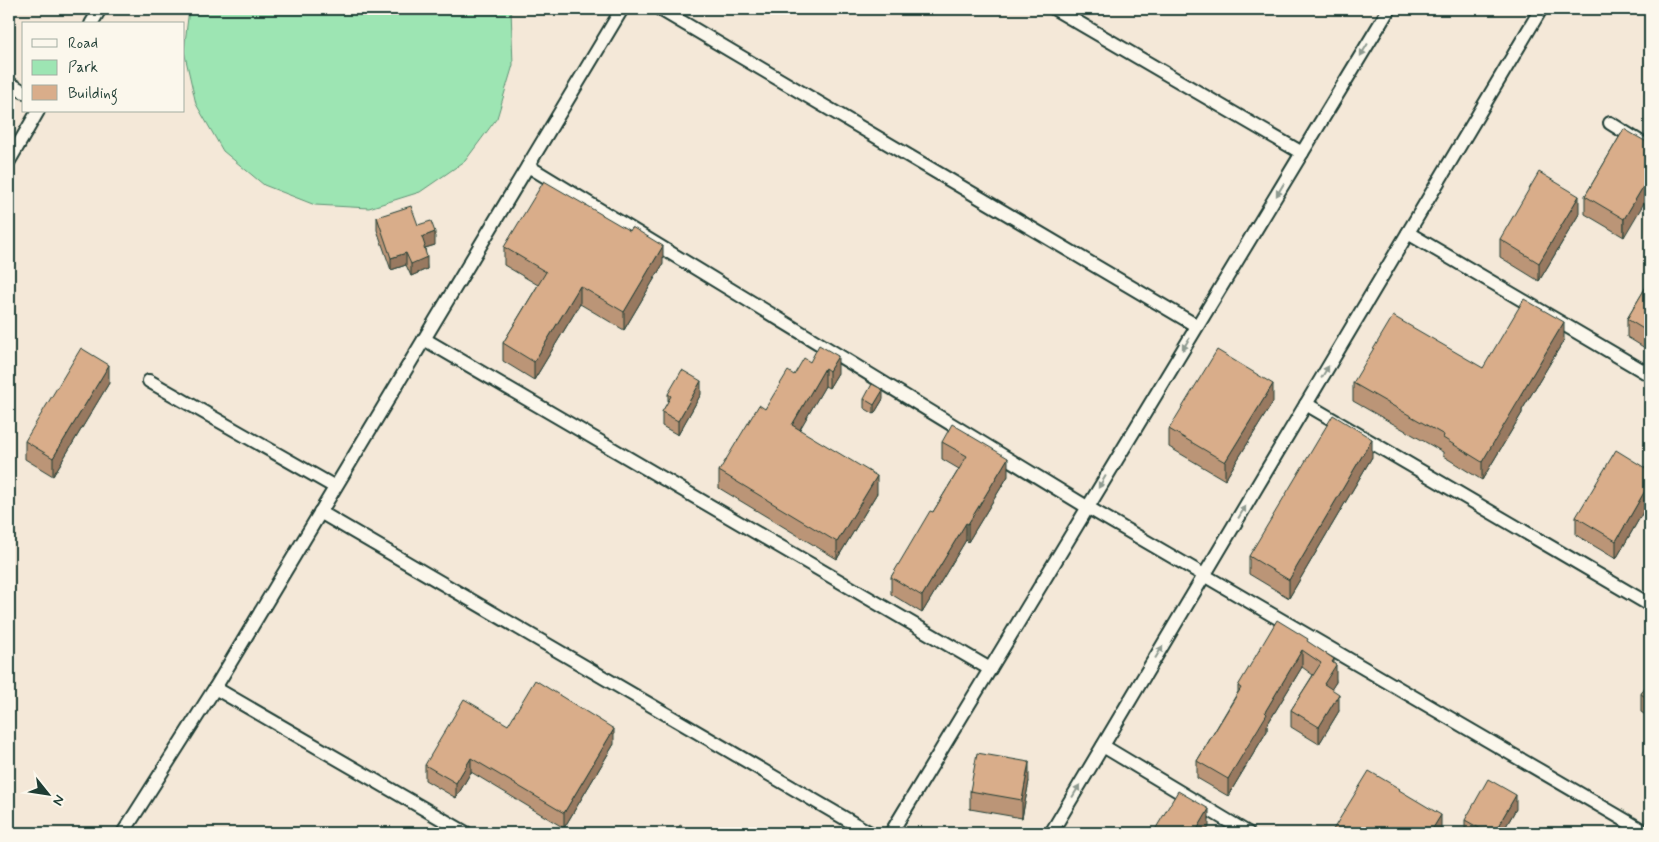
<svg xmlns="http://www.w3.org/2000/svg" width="1659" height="842" viewBox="0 0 1659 842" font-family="Mynerve,sans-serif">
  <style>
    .green { fill: #9de5b3; stroke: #5e9174 }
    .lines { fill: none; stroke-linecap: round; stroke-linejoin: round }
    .street-casing { stroke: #1f3d34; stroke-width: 16 }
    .street { stroke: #fbf7ec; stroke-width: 12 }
    .wall { fill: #bb9577; stroke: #1f3d34 }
    .shaded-wall { fill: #987961; stroke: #1f3d34 }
    .building { fill: #d9ad8a; stroke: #1f3d34 }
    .oneway { fill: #8d9a90 }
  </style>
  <rect width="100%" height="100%" fill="#f4e8d8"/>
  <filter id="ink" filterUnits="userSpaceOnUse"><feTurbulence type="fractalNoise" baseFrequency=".02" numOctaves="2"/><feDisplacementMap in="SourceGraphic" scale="10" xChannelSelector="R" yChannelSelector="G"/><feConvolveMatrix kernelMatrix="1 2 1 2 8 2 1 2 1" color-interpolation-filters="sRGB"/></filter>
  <g filter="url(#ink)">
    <polygon class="green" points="189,9 511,9 513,65 497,118 465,161 420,192 369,208 315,205 264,185 223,151 196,104 184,51"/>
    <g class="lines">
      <defs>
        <g id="street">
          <polyline points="660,9 1197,326"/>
          <polyline points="1055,9 1302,153"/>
          <polyline points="91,24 100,9"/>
          <polyline points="9,83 24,92"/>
          <polyline points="1610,123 1650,148"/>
          <polyline points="9,161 38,111"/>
          <polyline points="528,166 1087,507 1647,833"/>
          <polyline points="1408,233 1650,375"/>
          <polyline points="424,339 990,669"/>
          <polyline points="149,381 335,487"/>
          <polyline points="1306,404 1650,605"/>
          <polyline points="320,512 870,833"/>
          <polyline points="215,688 466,833"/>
          <polyline points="1103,746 1248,833"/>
          <polyline points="123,833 215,688 622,9"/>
          <polyline points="891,833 1389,9"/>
          <polyline points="1051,833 1541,9"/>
        </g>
      </defs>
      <use href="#street" class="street-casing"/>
      <use href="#street" class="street"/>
    </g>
    <g class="wall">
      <polygon points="1624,129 1624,237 1585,214 1585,196"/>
      <polygon points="1579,214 1539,281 1500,257 1500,239"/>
      <polygon points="377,217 418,225 435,245 425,248 427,269 411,276 406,265 391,270 377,230"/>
      <polygon points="630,231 663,264 624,330 580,304 534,380 503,361 503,343 538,285 504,265 504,247"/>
      <polygon points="1650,280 1650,351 1627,337 1627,319"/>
      <polygon points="1564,340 1522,410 1522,413 1482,480 1443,456 1443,452 1353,401 1353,383 1483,368"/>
      <polygon points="810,362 838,373 829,388 825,386 799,430 877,493 837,559 719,488 719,471 765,409 794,375"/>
      <polygon points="109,383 53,476 25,459 25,441"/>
      <polygon points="668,394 701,394 678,435 662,426 662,412 668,402"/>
      <polygon points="864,399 883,399 874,414 864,408"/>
      <polygon points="1273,402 1225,480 1169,447 1169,429"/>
      <polygon points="969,435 1008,476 968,542 966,540 922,613 891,594 891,577 933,512 959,469 942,459 942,442"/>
      <polygon points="1372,457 1289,598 1249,574 1249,556"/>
      <polygon points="1650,471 1650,500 1616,559 1576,535 1576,517"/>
      <polygon points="1308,642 1334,664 1336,682 1331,689 1339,711 1319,744 1291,727 1291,710 1313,675 1302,667 1267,725 1267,731 1228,796 1197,778 1197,761 1238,692 1238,686"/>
      <polygon points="1650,679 1650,718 1641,712 1641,694"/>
      <polygon points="508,725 614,744 564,828 471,772 456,798 425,780 425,765"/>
      <polygon points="1029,781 1022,818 970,809 970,791"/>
      <polygon points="1516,809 1502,833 1465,833 1465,820"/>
    </g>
    <g class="shaded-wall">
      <polygon points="1650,175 1650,193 1624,237 1624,219"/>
      <polygon points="1579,196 1579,214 1539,281 1539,263"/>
      <polygon points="435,232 435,245 425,248 425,258 427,257 427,269 411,276 411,264 422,237"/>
      <polygon points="663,246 663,264 624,330 624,312"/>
      <polygon points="406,253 406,265 391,270 391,258"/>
      <polygon points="580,286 580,304 534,380 534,362"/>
      <polygon points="1564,322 1564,340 1522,410 1522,413 1482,480 1482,462 1521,394"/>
      <polygon points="838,356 838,373 829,388 829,371"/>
      <polygon points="109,365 109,383 53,476 53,458"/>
      <polygon points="825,368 825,386 792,443 792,425"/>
      <polygon points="701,381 701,394 678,435 678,421"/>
      <polygon points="1273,384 1273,402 1225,480 1225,462"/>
      <polygon points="883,390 883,399 874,414 874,405"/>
      <polygon points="1372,439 1372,457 1289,598 1289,580"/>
      <polygon points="1008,458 1008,476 968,542 968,524"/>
      <polygon points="877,476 877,493 837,559 837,542"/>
      <polygon points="1650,482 1650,500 1616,559 1616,541"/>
      <polygon points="966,523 966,540 922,613 922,596"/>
      <polygon points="1302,650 1302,667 1267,725 1267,731 1228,796 1228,779 1265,712"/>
      <polygon points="1334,659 1334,668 1336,665 1336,682 1324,701 1324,684 1332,662"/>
      <polygon points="1339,694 1339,711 1319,744 1319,727"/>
      <polygon points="614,729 614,744 564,828 564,813"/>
      <polygon points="471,758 471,772 456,798 456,783"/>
      <polygon points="1029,762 1029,781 1022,818 1022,800"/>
      <polygon points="1516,795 1516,809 1502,833 1494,833"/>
      <polygon points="1209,809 1209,827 1205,833 1195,833"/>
      <polygon points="1441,815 1441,833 1430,833"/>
    </g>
    <g class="building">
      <polygon points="1624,129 1650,144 1650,175 1624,219 1585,196"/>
      <polygon points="1539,172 1579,196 1539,263 1500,239"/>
      <polygon points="544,181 630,231 632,227 663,246 624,312 580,286 534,362 503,343 546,272 504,247"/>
      <polygon points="411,206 418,225 431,221 435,232 422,237 425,246 424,247 427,257 411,264 406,253 391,258 377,217"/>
      <polygon points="1650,280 1650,333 1627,319"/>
      <polygon points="1524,299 1564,322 1521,394 1522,395 1482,462 1443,438 1444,435 1353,383 1393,316 1483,368"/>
      <polygon points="819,345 838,356 829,371 825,368 792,425 877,476 837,542 719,471 759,405 765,409 788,371 794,375 804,358 810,362"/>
      <polygon points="81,348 109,365 53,458 25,441"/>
      <polygon points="1217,350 1273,384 1225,462 1169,429"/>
      <polygon points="682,370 701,381 678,421 662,412 671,396 668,394"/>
      <polygon points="872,384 883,390 874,405 864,399"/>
      <polygon points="1333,415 1372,439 1289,580 1249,556"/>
      <polygon points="952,424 969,434 969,435 1008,458 968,524 966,523 922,596 891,577 930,511 933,512 967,456 942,442"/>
      <polygon points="1616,450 1650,471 1650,482 1616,541 1576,517"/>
      <polygon points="1277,620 1308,639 1307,641 1334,659 1332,662 1336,665 1324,684 1339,694 1319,727 1291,710 1321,663 1302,650 1265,712 1267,714 1228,779 1197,761 1241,688 1238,686"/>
      <polygon points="1650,679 1650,700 1641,694"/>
      <polygon points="535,680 614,729 564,813 471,758 456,783 425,765 464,699 508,725"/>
      <polygon points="977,753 1029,762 1022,800 970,791"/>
      <polygon points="1369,771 1400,789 1399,790 1441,815 1430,833 1331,833"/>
      <polygon points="1488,779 1516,795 1494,833 1488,833 1465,820"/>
      <polygon points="1178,791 1209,809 1195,833 1153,833"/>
      <polygon points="680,825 693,833 675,833"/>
      <polygon points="1623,828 1632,833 1620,833"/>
    </g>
    <defs><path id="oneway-solid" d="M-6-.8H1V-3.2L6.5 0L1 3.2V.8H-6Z" transform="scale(1.25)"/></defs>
    <g class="oneway">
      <use href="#oneway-solid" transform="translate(1364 50) rotate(121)"/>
      <use href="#oneway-solid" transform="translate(1280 190) rotate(121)"/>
      <use href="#oneway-solid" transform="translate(1186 344) rotate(121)"/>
      <use href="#oneway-solid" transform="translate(1325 372) rotate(-59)"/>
      <use href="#oneway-solid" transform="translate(1102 482) rotate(121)"/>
      <use href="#oneway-solid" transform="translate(1242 512) rotate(-59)"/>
      <use href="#oneway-solid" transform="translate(1159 652) rotate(-59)"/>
      <use href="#oneway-solid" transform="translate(1076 791) rotate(-59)"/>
    </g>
  </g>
  <rect width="1659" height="842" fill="none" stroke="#fbf7ec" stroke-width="30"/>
  <rect x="15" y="15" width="1629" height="812" fill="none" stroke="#1f3d34" stroke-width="2" filter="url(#ink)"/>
  <rect x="22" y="22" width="162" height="90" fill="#fbf7ec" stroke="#a3ada2"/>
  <rect x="32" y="39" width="25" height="8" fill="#fbf7ec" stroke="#a3ada2"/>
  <text x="68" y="48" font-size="15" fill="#1f3d34">Road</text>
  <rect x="32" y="60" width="25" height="15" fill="#9de5b3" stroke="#a3ada2"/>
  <text x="68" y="72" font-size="15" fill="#1f3d34">Park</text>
  <rect x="32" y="85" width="25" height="15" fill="#d9ad8a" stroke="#a3ada2"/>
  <text x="68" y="98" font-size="15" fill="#1f3d34">Building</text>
  <g transform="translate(48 794) rotate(120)" stroke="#fbf7ec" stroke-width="4" paint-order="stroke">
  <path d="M0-4L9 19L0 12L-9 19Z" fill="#1f3d34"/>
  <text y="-8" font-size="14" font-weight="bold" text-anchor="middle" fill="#1f3d34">N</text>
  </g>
</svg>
